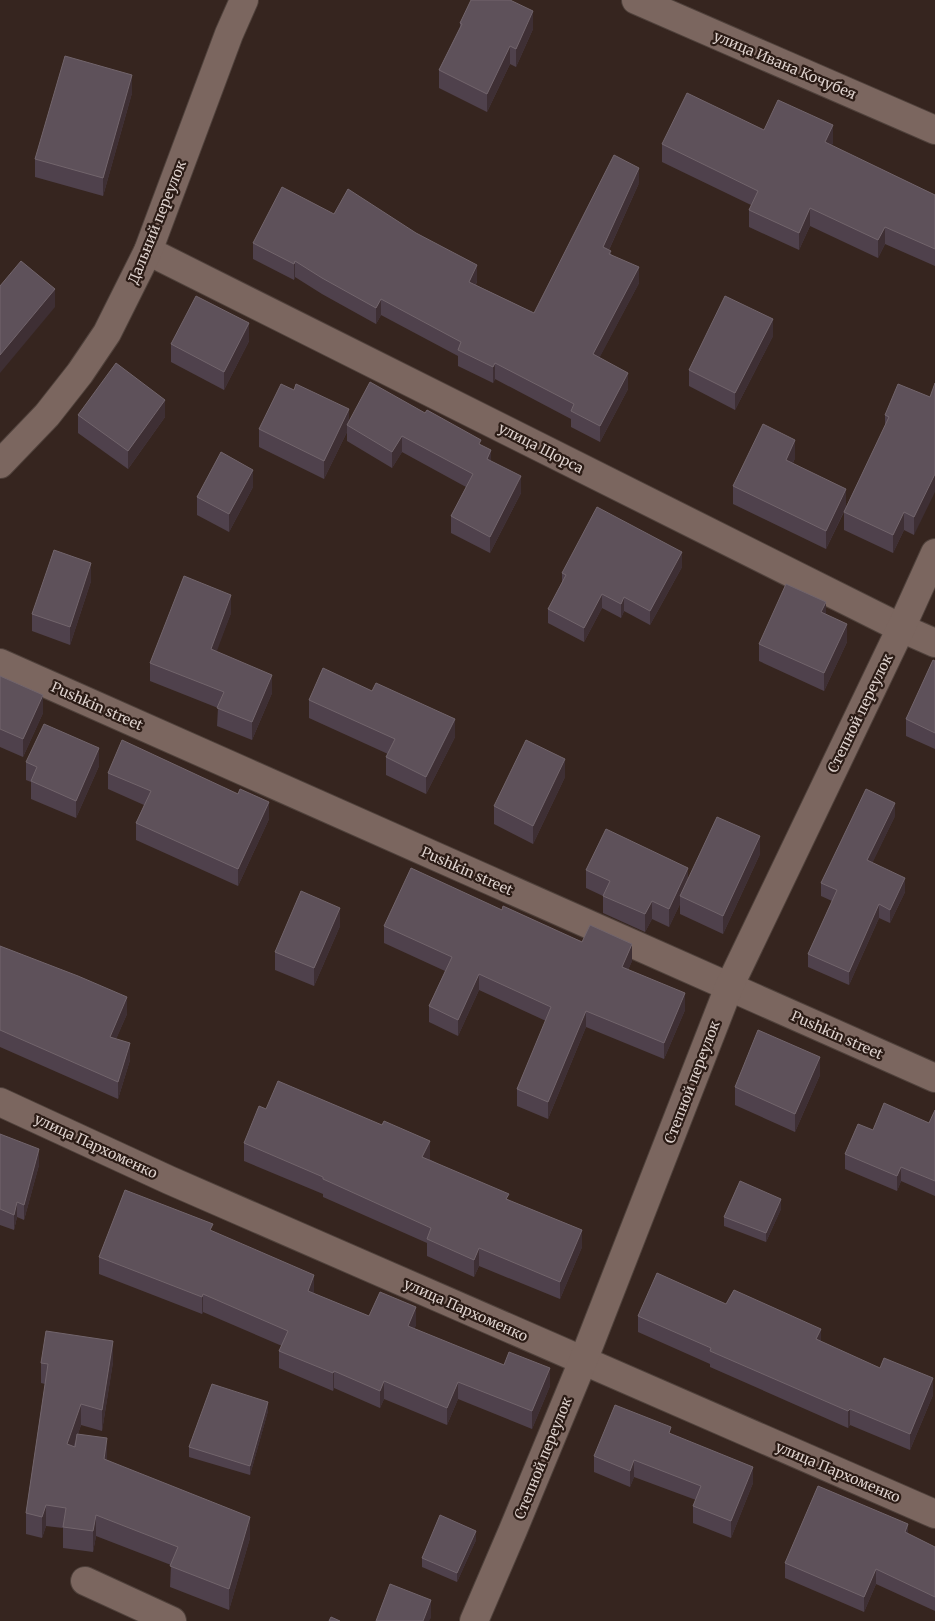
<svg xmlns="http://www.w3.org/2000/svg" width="935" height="1621" viewBox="0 0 935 1621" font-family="Merriweather,serif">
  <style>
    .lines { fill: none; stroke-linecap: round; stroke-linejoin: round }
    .minor-casing { stroke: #4f413b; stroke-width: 30 }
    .minor { stroke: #7b665f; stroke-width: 28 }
    .wall { fill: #4f414c }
    .shaded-wall { fill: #3e2f34 }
    .building { fill: #5e515a; stroke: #72656c }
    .labels { text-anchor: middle; stroke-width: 4.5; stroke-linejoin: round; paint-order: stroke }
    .street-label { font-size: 14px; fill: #ded2ce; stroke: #2b1b15 }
  </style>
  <rect width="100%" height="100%" fill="#36251f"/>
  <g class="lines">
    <defs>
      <g id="minor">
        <polyline points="636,0 935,130"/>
        <polyline points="148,251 901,628 935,643"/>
        <polyline points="0,464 47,415 80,373 107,333 148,251 229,34 244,0"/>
        <polyline points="0,663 935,1078"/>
        <polyline points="0,1102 169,1180 935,1514"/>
        <polyline points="85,1581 172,1621"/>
        <polyline points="474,1621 513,1530 583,1361 729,987 901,628 935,553"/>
      </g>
    </defs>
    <use href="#minor" class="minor-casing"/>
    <use href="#minor" class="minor"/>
  </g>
  <g class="wall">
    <polygon points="460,23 533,29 516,67 510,64 487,112 439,88 439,70 460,27"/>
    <polygon points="132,93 103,196 35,177 35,159"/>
    <polygon points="764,130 833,143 831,146 935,195 935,266 885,244 878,258 810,226 799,250 749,227 749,210 751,205 662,162 662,144"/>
    <polygon points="639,183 609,250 611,254 639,283 599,358 628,389 600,442 571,427 571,419 495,379 493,383 458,366 458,356 381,315 376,324 322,294 295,277 294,280 253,259 253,243 334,214 477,281 476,285 534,313"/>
    <polygon points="773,336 735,410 689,386 689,370"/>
    <polygon points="249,341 224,390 171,362 171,344"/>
    <polygon points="930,397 914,535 904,530 893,553 844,530 844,512 826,549 733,504 733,486 795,458 793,463 846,507 885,426 885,415"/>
    <polygon points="78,415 165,417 128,469 78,433"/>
    <polygon points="349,421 481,445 491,461 521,493 490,553 451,533 451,516 466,487 402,452 392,468 347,441 347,432 324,479 259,447 259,429"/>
    <polygon points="253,487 229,532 197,515 197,497"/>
    <polygon points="682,567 650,625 624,611 621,618 602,608 584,642 548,623 548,609 562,582 562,573"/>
    <polygon points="91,581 70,645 32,631 32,614"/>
    <polygon points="231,613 216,651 272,693 252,740 217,726 218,708 150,681 150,663"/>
    <polygon points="847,642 824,691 759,661 759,644"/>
    <polygon points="935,661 935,749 906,736 906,719"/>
    <polygon points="0,676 43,713 23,757 0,747"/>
    <polygon points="309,700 455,737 426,794 386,775 386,757 388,754 309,718"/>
    <polygon points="26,762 99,766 76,818 31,799 31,782 26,780"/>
    <polygon points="108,773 238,794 269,819 238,886 136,840 136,823 144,805 108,789"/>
    <polygon points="565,777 533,844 494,824 494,806"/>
    <polygon points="895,816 872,863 905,892 890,923 879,918 849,985 808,967 808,954 832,901 821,896 821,883"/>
    <polygon points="760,854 723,934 680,914 680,904 669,927 652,919 645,932 603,913 603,896 586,888 586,870 688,878"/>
    <polygon points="502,910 632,961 628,970 685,1010 664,1059 586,1027 548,1119 517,1106 517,1089 546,1021 479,990 458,1036 429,1022 429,1006 445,971 384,943 384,926"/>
    <polygon points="340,926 314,986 275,970 275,952"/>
    <polygon points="0,946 127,1014 116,1039 130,1060 118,1099 0,1047"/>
    <polygon points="820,1075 795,1132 735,1105 735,1087"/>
    <polygon points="266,1109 430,1158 429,1159 509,1200 582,1247 560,1299 479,1266 474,1277 427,1256 427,1243 323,1197 323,1194 244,1161 244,1143"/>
    <polygon points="935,1110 935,1196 901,1181 897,1191 845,1169 845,1154 873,1130 929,1123"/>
    <polygon points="0,1134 39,1165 24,1220 17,1217 14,1230 0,1225"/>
    <polygon points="781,1209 766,1242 724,1226 724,1217"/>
    <polygon points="213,1231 314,1292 313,1293 369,1316 416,1325 414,1329 550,1386 532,1429 458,1399 447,1425 384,1399 380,1408 334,1388 333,1391 279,1368 279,1351 282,1346 203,1312 202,1314 99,1274 99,1257"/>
    <polygon points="726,1304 821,1342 933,1395 910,1450 850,1425 848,1428 710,1367 710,1364 638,1332 638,1316"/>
    <polygon points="113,1362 102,1431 81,1425 78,1434 107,1460 250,1538 229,1610 170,1587 171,1565 96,1536 93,1552 63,1548 63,1528 46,1526 42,1538 26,1534 26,1513 45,1384 41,1383 41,1363"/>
    <polygon points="268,1411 250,1475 189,1457 189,1447"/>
    <polygon points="671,1434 753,1483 731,1538 693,1523 693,1506 696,1500 634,1477 630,1487 594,1472 594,1456"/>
    <polygon points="908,1534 935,1547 935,1611 876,1584 864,1612 785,1578 785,1563"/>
    <polygon points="476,1540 457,1582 422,1567 422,1558"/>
  </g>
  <g class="shaded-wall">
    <polygon points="533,11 533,29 516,67 516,49"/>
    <polygon points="510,46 510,64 487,112 487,94"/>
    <polygon points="132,75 132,93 103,196 103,178"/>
    <polygon points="833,125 833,143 825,160 825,142"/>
    <polygon points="639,168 639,183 603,263 603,247"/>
    <polygon points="810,208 810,226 799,250 799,233"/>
    <polygon points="885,227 885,244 878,258 878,240"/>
    <polygon points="295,261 295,277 294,280 294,264"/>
    <polygon points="477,265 477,281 469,298 469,282"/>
    <polygon points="639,267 639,283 593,370 593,354"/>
    <polygon points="55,289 55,307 0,373 0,355"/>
    <polygon points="381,299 381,315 376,324 376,308"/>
    <polygon points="773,319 773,336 735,410 735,393"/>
    <polygon points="249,323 249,341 224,390 224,372"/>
    <polygon points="495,363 495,379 493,383 493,367"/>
    <polygon points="628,373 628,389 600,442 600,426"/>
    <polygon points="165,400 165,417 128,469 128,451"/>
    <polygon points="349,409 349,426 347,425 347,432 324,479 324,461"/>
    <polygon points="402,436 402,452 392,468 392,452"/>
    <polygon points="795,440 795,458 786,478 786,460"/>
    <polygon points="491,450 491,467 487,459"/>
    <polygon points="253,470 253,487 229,532 229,514"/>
    <polygon points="935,474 935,492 914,535 914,517"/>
    <polygon points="521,476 521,493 490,553 490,537"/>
    <polygon points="846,489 846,507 826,549 826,531"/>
    <polygon points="904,512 904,530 893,553 893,535"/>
    <polygon points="682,552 682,567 650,625 650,611"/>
    <polygon points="91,563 91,581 70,645 70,627"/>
    <polygon points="602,594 602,608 584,642 584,628"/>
    <polygon points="231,595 231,613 211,667 211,649"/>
    <polygon points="624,597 624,611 621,618 621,604"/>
    <polygon points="826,602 826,620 821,612"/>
    <polygon points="847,624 847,642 824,691 824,673"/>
    <polygon points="272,675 272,693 252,740 252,722"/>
    <polygon points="43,695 43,713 23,757 23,739"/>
    <polygon points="455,719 455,737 426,794 426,777"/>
    <polygon points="99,748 99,766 76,818 76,801"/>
    <polygon points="565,759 565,777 533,844 533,826"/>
    <polygon points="269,802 269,819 238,886 238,869"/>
    <polygon points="895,803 895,816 867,874 867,860"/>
    <polygon points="760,836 760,854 723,934 723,916"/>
    <polygon points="688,868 688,886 680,896 680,904 669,927 669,909"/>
    <polygon points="905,878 905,892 890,923 890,910"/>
    <polygon points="652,901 652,919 645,932 645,914"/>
    <polygon points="879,904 879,918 849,985 849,972"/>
    <polygon points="340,908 340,926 314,986 314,968"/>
    <polygon points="632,944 632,961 622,983 622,967"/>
    <polygon points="479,974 479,990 458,1036 458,1020"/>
    <polygon points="685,993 685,1010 664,1059 664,1043"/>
    <polygon points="127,997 127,1014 110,1053 110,1037"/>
    <polygon points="586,1011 586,1027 548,1119 548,1102"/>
    <polygon points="130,1043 130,1060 118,1099 118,1082"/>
    <polygon points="820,1057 820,1075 795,1132 795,1114"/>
    <polygon points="430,1141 430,1158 422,1174 422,1157"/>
    <polygon points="39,1149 39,1165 24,1220 24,1205"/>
    <polygon points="901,1167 901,1181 897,1191 897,1176"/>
    <polygon points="781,1199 781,1209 766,1242 766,1233"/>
    <polygon points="17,1202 17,1217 14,1230 14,1215"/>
    <polygon points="582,1230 582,1247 560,1299 560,1282"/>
    <polygon points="479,1248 479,1266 474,1277 474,1260"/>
    <polygon points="314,1275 314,1292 308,1308 308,1291"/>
    <polygon points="203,1294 203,1312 202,1314 202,1297"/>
    <polygon points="416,1307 416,1325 408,1343 408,1326"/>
    <polygon points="821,1329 821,1345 816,1339"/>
    <polygon points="113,1341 113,1362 102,1431 102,1410"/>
    <polygon points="550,1368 550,1386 532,1429 532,1411"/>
    <polygon points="334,1371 334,1388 333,1391 333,1373"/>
    <polygon points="933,1378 933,1395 910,1450 910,1434"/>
    <polygon points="384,1381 384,1399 380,1408 380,1391"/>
    <polygon points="458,1382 458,1399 447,1425 447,1408"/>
    <polygon points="268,1402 268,1411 250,1475 250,1466"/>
    <polygon points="81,1404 81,1425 67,1465 67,1444"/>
    <polygon points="850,1409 850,1425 848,1428 848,1411"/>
    <polygon points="107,1438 107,1459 104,1480 104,1459"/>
    <polygon points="634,1460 634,1477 630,1487 630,1471"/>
    <polygon points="753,1467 753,1483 731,1538 731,1521"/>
    <polygon points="46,1505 46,1526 42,1538 42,1517"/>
    <polygon points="96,1515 96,1536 93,1552 93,1531"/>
    <polygon points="250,1517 250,1538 229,1610 229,1589"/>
    <polygon points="908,1524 908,1539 905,1532"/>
    <polygon points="476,1531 476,1540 457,1582 457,1573"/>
    <polygon points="876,1569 876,1584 864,1612 864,1597"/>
    <polygon points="431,1600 431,1618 429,1621 423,1621"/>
  </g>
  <g class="building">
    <polygon points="471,0 510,0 533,11 516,49 510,46 487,94 439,70 462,24 460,23"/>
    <polygon points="65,56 132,75 103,178 35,159"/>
    <polygon points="687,93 764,130 778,100 833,125 825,142 935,195 935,249 885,227 878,240 810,208 799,233 749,210 758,191 662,144"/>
    <polygon points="614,155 639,168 603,247 611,251 609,254 639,267 593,354 628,373 600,426 571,411 574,404 495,363 493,367 458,350 461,342 381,299 376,308 322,278 295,261 294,264 253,243 282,187 334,214 348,189 416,233 477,265 469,282 534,313"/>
    <polygon points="21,261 55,289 0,355 0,286"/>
    <polygon points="196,296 249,323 224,372 171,344"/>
    <polygon points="725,296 773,319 735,393 689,370"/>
    <polygon points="116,363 165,400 128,451 78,415"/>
    <polygon points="370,382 425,413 427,410 481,440 479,444 491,450 487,459 521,476 490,537 451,516 473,474 402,436 392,452 347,425"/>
    <polygon points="935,383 935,474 914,517 904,512 893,535 844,512 889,417 885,415 898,384 930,397"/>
    <polygon points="281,384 294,390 296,384 349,409 324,461 259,429"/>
    <polygon points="763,424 795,440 786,460 846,489 826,531 733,486"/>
    <polygon points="221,452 253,470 229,514 197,497"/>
    <polygon points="597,507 682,552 650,611 624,597 621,604 602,594 584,628 548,609 566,575 562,573"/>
    <polygon points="54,550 91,563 70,627 32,614"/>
    <polygon points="184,576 231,595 211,649 272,675 252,722 217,708 224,692 150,663"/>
    <polygon points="786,584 826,602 821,612 847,624 824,673 759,644"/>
    <polygon points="933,660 935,661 935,733 906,719"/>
    <polygon points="323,668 372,691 376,683 455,719 426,777 386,757 395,739 309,700"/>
    <polygon points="0,676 43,695 23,739 0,729"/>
    <polygon points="44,724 99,748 76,801 31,781 37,767 26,762"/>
    <polygon points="122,740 238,794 240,789 269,802 238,869 136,823 151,791 108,773"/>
    <polygon points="526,740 565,759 533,826 494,806"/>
    <polygon points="866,789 895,803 867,860 905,878 890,910 879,904 849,972 808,954 837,890 821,883"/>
    <polygon points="717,817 760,836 723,916 680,896"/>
    <polygon points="606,829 688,868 669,909 652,901 645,914 603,896 610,881 586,870"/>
    <polygon points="411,868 502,910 503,906 582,942 590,925 632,944 622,967 685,993 664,1043 586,1011 548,1102 517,1089 551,1007 479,974 458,1020 429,1006 452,957 384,926"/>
    <polygon points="301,891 340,908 314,968 275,952"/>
    <polygon points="0,946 78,976 127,997 110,1037 130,1043 118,1082 0,1030"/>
    <polygon points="758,1030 820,1057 795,1114 735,1087"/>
    <polygon points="278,1081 382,1125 384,1121 430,1141 422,1157 509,1194 506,1199 582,1230 560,1282 479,1248 474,1260 427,1239 431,1228 323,1179 323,1177 244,1143 259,1106 266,1109"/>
    <polygon points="884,1103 929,1123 935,1110 935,1181 901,1167 897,1176 845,1154 858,1124 873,1130"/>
    <polygon points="0,1134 39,1149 24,1205 17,1202 14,1215 0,1209"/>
    <polygon points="740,1181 781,1199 766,1233 724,1217"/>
    <polygon points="125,1190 213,1224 210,1230 314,1275 308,1291 369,1316 380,1292 416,1307 408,1326 504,1365 509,1352 550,1368 532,1411 458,1382 447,1408 384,1381 380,1391 334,1371 333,1373 279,1351 288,1331 203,1294 202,1297 99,1257"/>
    <polygon points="657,1273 726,1304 734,1290 821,1329 816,1339 880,1368 884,1358 933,1378 910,1434 850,1409 848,1411 710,1351 711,1348 638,1316"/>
    <polygon points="46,1331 113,1341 102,1410 81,1404 67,1444 75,1447 77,1434 107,1438 104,1459 250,1517 229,1589 170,1566 178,1547 96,1515 93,1531 63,1527 66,1508 46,1505 42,1517 26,1513 48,1364 41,1363"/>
    <polygon points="212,1384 268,1402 250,1466 189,1447"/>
    <polygon points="615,1405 671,1427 669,1433 753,1467 731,1521 693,1506 701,1486 634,1460 630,1471 594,1456"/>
    <polygon points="818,1486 908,1524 905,1532 935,1547 935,1597 876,1569 864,1597 785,1563"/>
    <polygon points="440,1515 476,1531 457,1573 422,1558"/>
    <polygon points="390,1584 431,1600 423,1621 376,1621"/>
    <polygon points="331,1617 340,1621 329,1621"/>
  </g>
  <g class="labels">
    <g class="street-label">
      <text transform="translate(785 65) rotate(23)" y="5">улица Ивана Кочубея</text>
      <text transform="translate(157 222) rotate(-68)" y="5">Дальний переулок</text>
      <text transform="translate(541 448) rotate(27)" y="5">улица Щорса</text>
      <text transform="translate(97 706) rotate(24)" y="5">Pushkin street</text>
      <text transform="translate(860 713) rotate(-64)" y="5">Степной переулок</text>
      <text transform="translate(467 871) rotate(24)" y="5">Pushkin street</text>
      <text transform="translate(837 1035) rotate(24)" y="5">Pushkin street</text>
      <text transform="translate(692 1082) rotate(-69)" y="5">Степной переулок</text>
      <text transform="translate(96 1146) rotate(25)" y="5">улица Пархоменко</text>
      <text transform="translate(466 1310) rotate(24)" y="5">улица Пархоменко</text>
      <text transform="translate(543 1458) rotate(-68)" y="5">Степной переулок</text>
      <text transform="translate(838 1472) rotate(23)" y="5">улица Пархоменко</text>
    </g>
  </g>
</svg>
